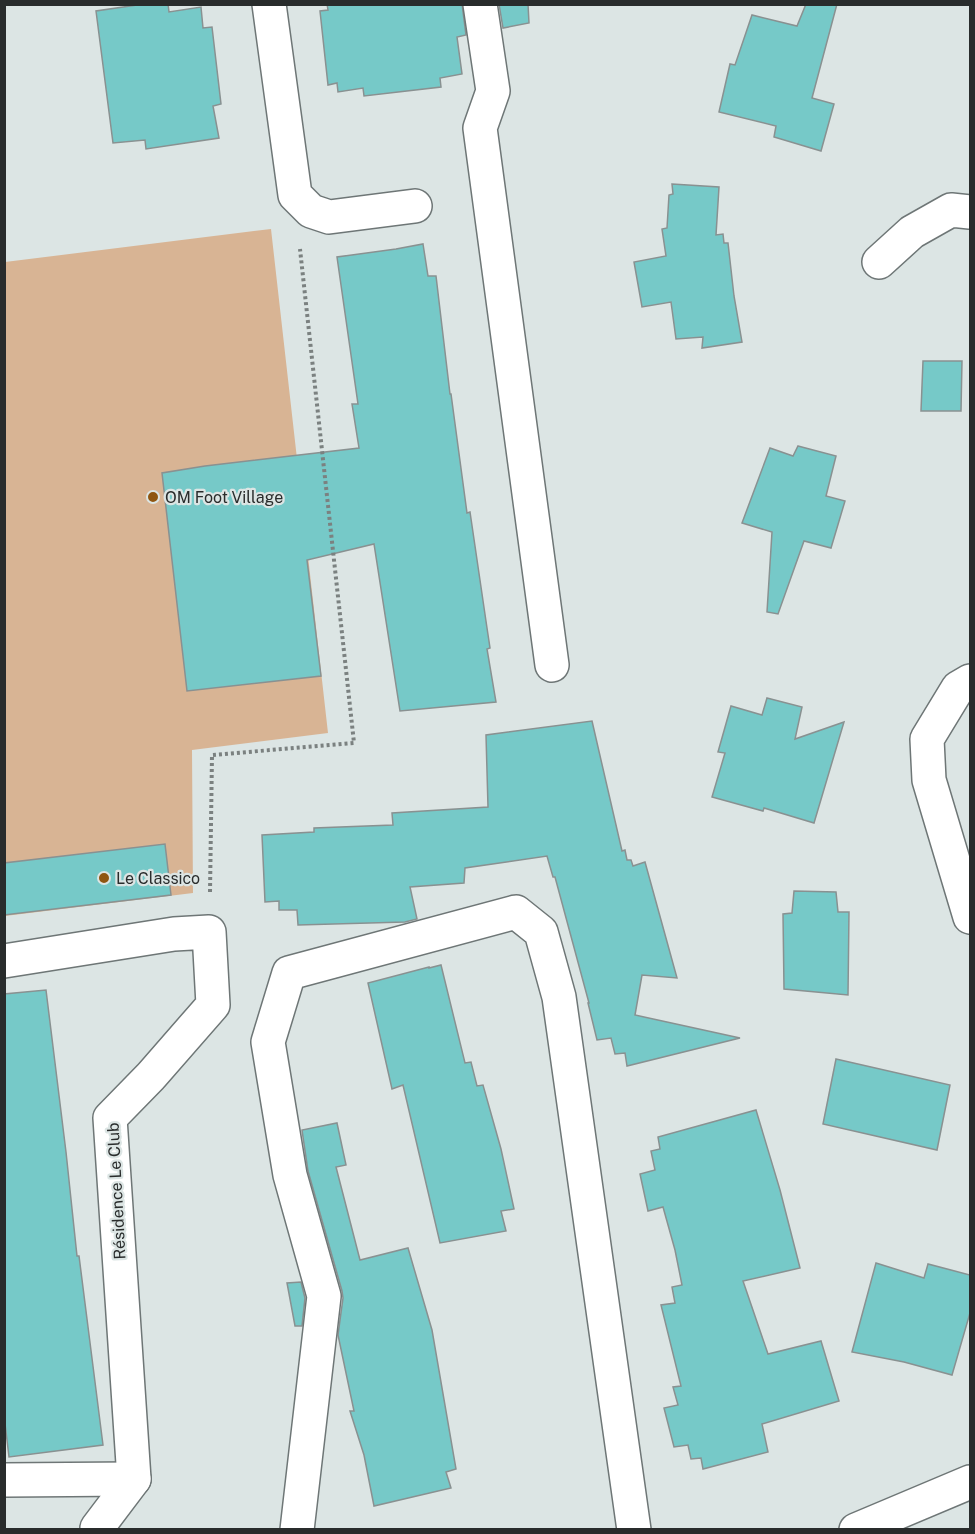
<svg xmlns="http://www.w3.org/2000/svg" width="975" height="1534" viewBox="0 0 975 1534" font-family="'Public Sans',sans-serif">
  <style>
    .green { fill: #d8b494 }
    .building { fill: #76c9c8; stroke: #899191; stroke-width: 1.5 }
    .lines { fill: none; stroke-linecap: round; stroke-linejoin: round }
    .minor-casing { stroke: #6e7676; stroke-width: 36 }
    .path { stroke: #7b8180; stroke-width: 4; stroke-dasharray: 3 3; stroke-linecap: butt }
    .minor { stroke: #fff; stroke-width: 33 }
    .poi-dot { fill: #8f5611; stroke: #dce5e4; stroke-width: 2 }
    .labels { text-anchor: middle; stroke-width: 4.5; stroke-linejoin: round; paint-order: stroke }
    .poi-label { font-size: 16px; fill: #292c2c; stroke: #dce5e4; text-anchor: start }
    .street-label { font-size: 16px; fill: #292c2c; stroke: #dce5e4 }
  </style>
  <rect width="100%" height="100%" fill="#dce5e4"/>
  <polygon class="green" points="271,229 328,733 192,750 193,893 5,916 5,262"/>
  <g class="building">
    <polygon points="144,4 168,4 169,12 201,7 203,28 212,27 221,104 213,106 219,138 146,149 145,140 113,143 96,11"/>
    <polygon points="327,4 462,4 466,35 457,37 462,74 440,78 441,87 364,96 363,88 338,92 337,83 328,85 320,11 328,10"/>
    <polygon points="499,4 528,4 529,23 503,28"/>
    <polygon points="806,4 837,4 812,98 834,104 821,151 774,137 776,126 719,112 730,64 735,65 752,15 797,26"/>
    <polygon points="672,184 719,187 716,235 723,234 724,243 728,243 734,296 742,342 702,348 703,337 676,339 671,302 642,307 634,262 666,256 662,229 667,228 669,195 673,194"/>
    <polygon points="423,244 428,276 436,276 450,394 451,394 467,513 470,512 487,628 490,648 487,649 496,702 400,711 374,544 307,560 321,676 187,691 162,473 205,466 359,448 352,404 358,404 337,257 396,249"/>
    <polygon points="923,361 962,361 961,411 921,411"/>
    <polygon points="798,446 836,456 826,496 845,501 831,548 804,541 778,614 767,612 772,532 742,523 770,448 793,456"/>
    <polygon points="767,698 802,707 795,739 844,722 814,823 764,808 763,811 712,797 725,753 718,752 731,706 762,715"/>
    <polygon points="592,721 622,851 625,850 627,860 631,860 633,866 645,862 677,978 642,975 635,1015 740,1038 627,1066 625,1053 615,1054 611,1038 597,1040 588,1003 589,1003 555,877 553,877 547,856 465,868 464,883 410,887 417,919 405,922 298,925 297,910 279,910 279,901 265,902 262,835 314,832 314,828 393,825 392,813 488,807 486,735"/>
    <polygon points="165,844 171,895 4,915 4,863"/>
    <polygon points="794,891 836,892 838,912 849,912 848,995 784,989 783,914 792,913"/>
    <polygon points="441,965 465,1063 471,1062 477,1086 483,1085 501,1149 514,1209 501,1211 506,1231 440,1243 403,1085 392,1089 368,983 429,967 429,968"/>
    <polygon points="46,990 66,1152 77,1256 79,1256 103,1445 9,1457 4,1415 4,994"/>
    <polygon points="836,1059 950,1085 937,1150 823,1124"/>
    <polygon points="756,1110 780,1190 800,1268 743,1281 768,1354 821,1341 839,1401 762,1424 768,1452 703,1469 701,1458 691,1459 688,1445 674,1447 664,1408 678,1405 673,1387 681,1386 661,1305 675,1303 672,1287 682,1285 675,1250 663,1207 648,1211 640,1174 655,1170 651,1151 660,1149 658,1137"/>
    <polygon points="337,1123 346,1165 336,1167 360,1260 408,1248 432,1330 456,1469 446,1472 451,1488 374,1506 364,1455 350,1411 354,1411 338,1335 343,1298 342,1291 308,1171 302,1130"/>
    <polygon points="876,1263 924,1278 928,1264 970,1275 970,1313 952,1375 904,1362 852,1352"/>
    <polygon points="301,1282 305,1298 302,1326 295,1326 287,1283"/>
  </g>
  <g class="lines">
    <defs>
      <g id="minor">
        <polyline points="269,4 295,195 311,211 329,217 415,206"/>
        <polyline points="480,4 493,91 480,128 552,665"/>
        <polyline points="879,262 912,232 951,210 970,212"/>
        <polyline points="970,681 958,688 927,739 929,780 970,917"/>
        <polyline points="4,961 174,934 209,932 213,1005 151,1076 110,1118 134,1479 97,1528 97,1530"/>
        <polyline points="4,1480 134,1479"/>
        <polyline points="297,1530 324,1296 290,1175 268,1042 289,973 516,912 541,932 559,997 634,1530"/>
        <polyline points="856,1530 970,1482"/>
      </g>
    </defs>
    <use href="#minor" class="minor-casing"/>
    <polyline class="path" points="210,892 212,755 354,743 300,249"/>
    <use href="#minor" class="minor"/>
  </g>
  <g class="poi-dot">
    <circle cx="153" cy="497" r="6"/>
    <circle cx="104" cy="878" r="6"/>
  </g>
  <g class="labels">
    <g class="poi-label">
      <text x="165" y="503">OM Foot Village</text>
      <text x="116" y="884">Le Classico</text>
    </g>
    <g class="street-label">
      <text transform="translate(116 1191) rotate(-93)" y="6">Résidence Le Club</text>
    </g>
  </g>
  <rect width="975" height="1534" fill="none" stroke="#292c2c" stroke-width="12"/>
</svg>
